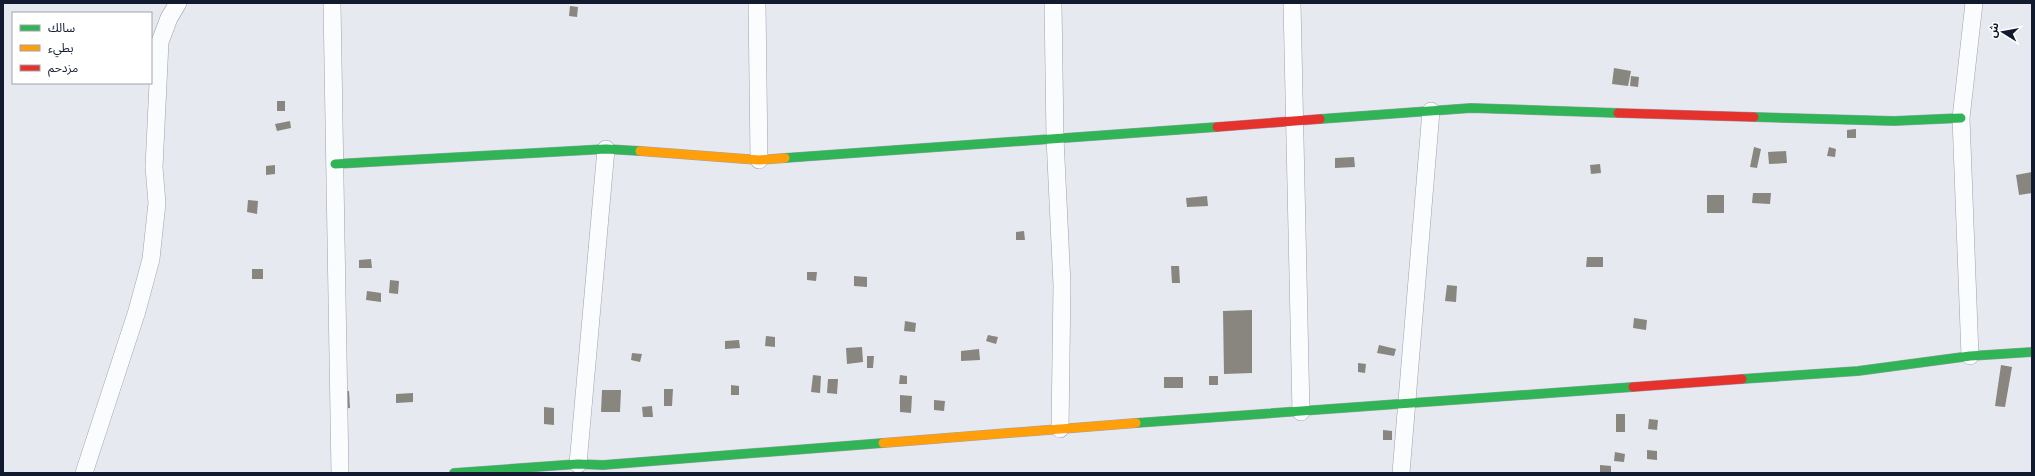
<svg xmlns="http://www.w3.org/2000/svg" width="2035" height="476" viewBox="0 0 2035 476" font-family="'Archivo Narrow','Noto Sans Arabic',sans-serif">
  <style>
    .building { fill: #88867f }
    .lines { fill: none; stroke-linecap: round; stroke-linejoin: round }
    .street-casing { stroke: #9da2b0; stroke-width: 18 }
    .fast-casing { stroke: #9da2b0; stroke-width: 10 }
    .slow-casing { stroke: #9da2b0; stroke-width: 10 }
    .jam-casing { stroke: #9da2b0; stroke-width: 10 }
    .street { stroke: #fbfcfd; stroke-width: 17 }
    .fast { stroke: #30b455; stroke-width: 9 }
    .slow { stroke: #ff9f0a; stroke-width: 9 }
    .jam { stroke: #e5322d; stroke-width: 9 }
  </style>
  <rect width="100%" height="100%" fill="#e6e9f0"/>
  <g class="building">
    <polygon points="570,6 578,7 577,17 569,16"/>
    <polygon points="1614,68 1631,71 1628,86 1612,84"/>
    <polygon points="1631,76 1639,77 1638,87 1630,86"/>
    <rect x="277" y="101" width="8" height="10"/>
    <polygon points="290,121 291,128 277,131 275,124"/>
    <polygon points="1856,129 1856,138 1847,138 1847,130"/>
    <polygon points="1754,147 1761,149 1757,168 1750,167"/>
    <polygon points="1829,147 1836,149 1835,157 1827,156"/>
    <polygon points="1786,151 1787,163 1769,164 1768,152"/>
    <polygon points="1354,157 1355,167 1335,168 1335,158"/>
    <polygon points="1600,164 1601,173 1591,174 1590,165"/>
    <polygon points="275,165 275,174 266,175 266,166"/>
    <polygon points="2032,172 2032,193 2019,195 2016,175"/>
    <polygon points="1753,193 1771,193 1770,204 1752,203"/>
    <rect x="1707" y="195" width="17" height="18"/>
    <polygon points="1207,196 1208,206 1187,207 1186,198"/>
    <polygon points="248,200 258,201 257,214 247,212"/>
    <polygon points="1024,231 1025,240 1016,240 1016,232"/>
    <polygon points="1587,257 1603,257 1603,267 1586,267"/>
    <polygon points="371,259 372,268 359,268 359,260"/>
    <polygon points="1171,266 1179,266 1180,283 1172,283"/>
    <rect x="252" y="269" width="11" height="10"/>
    <polygon points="807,272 817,272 816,281 807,280"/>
    <polygon points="854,276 867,277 867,287 854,286"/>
    <polygon points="390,280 399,281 398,294 389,293"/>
    <polygon points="1447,285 1457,286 1456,302 1445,301"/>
    <polygon points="367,291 381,293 381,302 366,300"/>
    <polygon points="1252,310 1252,373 1224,374 1223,311"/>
    <polygon points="1634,318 1647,320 1646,330 1633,328"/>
    <polygon points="905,321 916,323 915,332 904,331"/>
    <polygon points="988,335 998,337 996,344 986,341"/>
    <polygon points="766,336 775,337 775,347 765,346"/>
    <polygon points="739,340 740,348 725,349 725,341"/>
    <polygon points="1379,345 1396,349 1394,356 1377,353"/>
    <polygon points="862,347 863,362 847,364 846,348"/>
    <polygon points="979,349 980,360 961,361 961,351"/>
    <polygon points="632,353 642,354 640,362 631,360"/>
    <polygon points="867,356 874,356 873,368 867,368"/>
    <polygon points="1358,363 1366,364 1365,373 1358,372"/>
    <polygon points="2001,365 2012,367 2005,407 1995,406"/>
    <polygon points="813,375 821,376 820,393 811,392"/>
    <polygon points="900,375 907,376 907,384 899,384"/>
    <rect x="1209" y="376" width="9" height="9"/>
    <rect x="1164" y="377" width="19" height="11"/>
    <polygon points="828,379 838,379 837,394 827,393"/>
    <polygon points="731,385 739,386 739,395 731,395"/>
    <polygon points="664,389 673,389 672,406 664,406"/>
    <polygon points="602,390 621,390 620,412 601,412"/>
    <polygon points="349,391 350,408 340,409 339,392"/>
    <polygon points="413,393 413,402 396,403 396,394"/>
    <polygon points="900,395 912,396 911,413 900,412"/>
    <polygon points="934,400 945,401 944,411 934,410"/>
    <polygon points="652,406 653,417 643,417 642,407"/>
    <polygon points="544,407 554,408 554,425 544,424"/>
    <rect x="1616" y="414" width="9" height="18"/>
    <polygon points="1649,419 1658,420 1657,430 1648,429"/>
    <polygon points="1383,430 1392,431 1392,440 1383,440"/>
    <polygon points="1647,450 1657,451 1657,460 1647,459"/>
    <polygon points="1615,452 1625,454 1624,462 1614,461"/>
    <polygon points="1600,465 1611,466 1611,473 1600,473"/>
  </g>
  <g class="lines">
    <defs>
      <g id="street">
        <polyline points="332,3 340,473"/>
        <polyline points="757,3 759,160"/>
        <polyline points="1053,3 1055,138 1062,285 1060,429"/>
        <polyline points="1292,3 1301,412"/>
        <polyline points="1970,356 1961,118 1974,3"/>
        <polyline points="578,464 606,149"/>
        <polyline points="84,473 137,311 151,259 157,203 154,167 160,42 169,18 178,3"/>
        <polyline points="1401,473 1431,111"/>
      </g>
      <g id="fast">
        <polyline points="1754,117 1894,121 1961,118"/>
        <polyline points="1320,119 1471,108 1618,113"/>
        <polyline points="785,158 1217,127"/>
        <polyline points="335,164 606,149 640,151"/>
        <polyline points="1742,379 1858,371 1970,356 2032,352"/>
        <polyline points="1136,423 1633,387"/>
        <polyline points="454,473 578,464 603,465 883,443"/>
      </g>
      <g id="slow">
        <polyline points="640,151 759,160 785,158"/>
        <polyline points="883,443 1136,423"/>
      </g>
      <g id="jam">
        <polyline points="1618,113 1754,117"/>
        <polyline points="1217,127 1320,119"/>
        <polyline points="1633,387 1742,379"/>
      </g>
    </defs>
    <use href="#street" class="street-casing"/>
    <use href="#fast" class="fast-casing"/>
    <use href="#slow" class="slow-casing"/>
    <use href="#jam" class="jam-casing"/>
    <use href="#street" class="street"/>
    <use href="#fast" class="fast"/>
    <use href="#slow" class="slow"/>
    <use href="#jam" class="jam"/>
  </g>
  <rect width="2035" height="476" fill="none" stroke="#121a30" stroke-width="8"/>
  <rect x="12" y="12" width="140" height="72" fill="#ffffff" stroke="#a0a3ac"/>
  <rect x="20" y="25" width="20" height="6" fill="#30b455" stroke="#a0a3ac"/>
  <text x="48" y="32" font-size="12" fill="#121a30">سالك</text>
  <rect x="20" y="45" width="20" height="6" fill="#ff9f0a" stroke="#a0a3ac"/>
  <text x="48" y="52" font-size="12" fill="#121a30">بطيء</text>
  <rect x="20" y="65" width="20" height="6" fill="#e5322d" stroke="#a0a3ac"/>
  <text x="48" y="72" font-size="12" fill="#121a30">مزدحم</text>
  <g transform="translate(2003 32) rotate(281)" stroke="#ffffff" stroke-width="3" paint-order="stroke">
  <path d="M0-3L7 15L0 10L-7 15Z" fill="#121a30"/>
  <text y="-6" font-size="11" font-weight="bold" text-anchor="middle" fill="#121a30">ش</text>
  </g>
</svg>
